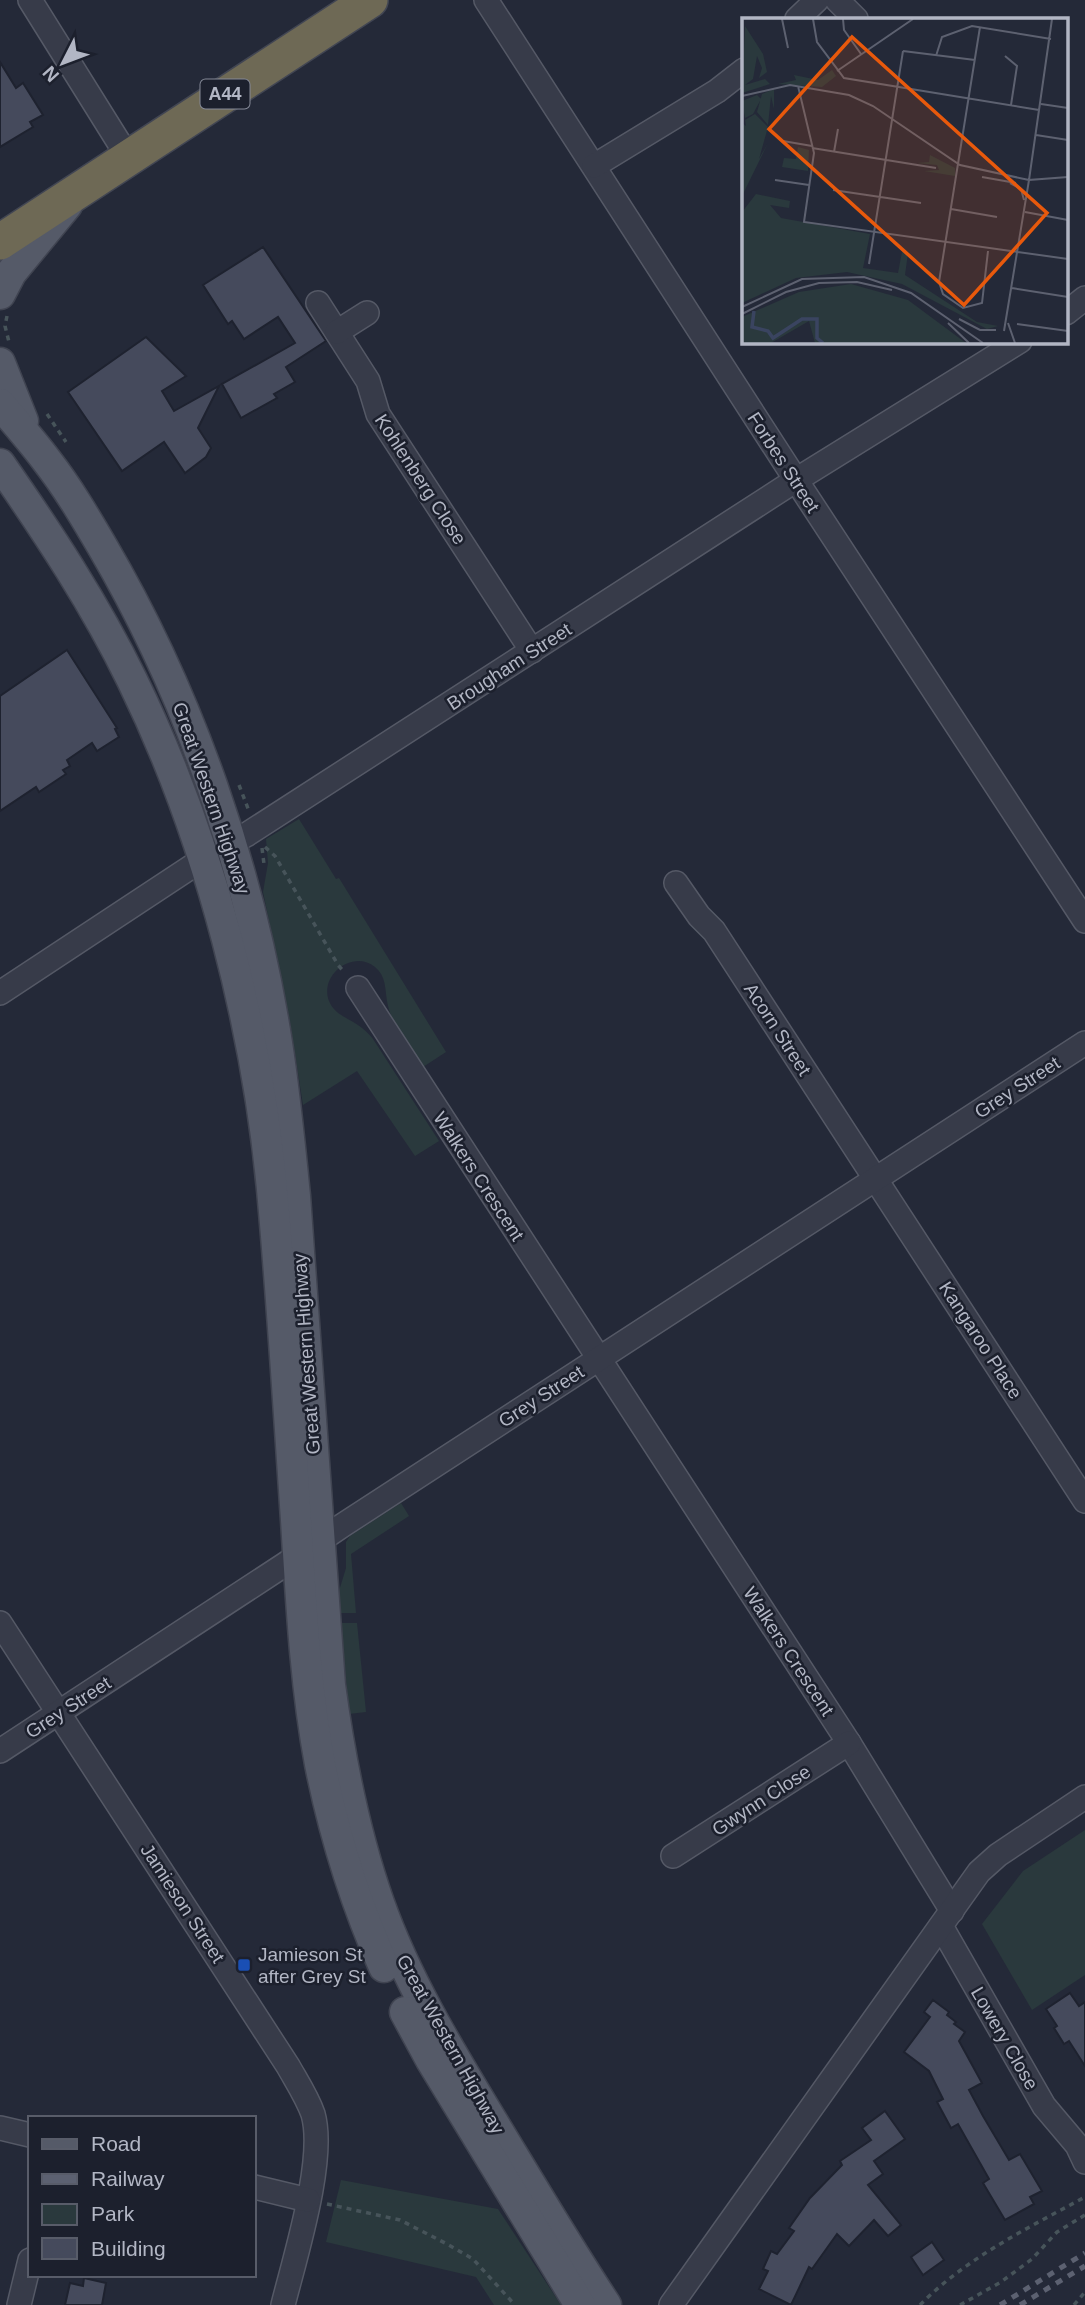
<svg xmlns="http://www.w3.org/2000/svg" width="1085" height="2305" viewBox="0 0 1085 2305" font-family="Arial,sans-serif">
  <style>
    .green { fill: #2a393d }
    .building { fill: #454a5c; stroke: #1e222f; stroke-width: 2 }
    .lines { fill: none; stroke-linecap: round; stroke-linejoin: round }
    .minor-casing { stroke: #555966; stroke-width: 26 }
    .major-casing { stroke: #404451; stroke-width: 33 }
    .highway-casing { stroke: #424653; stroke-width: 38 }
    .path { stroke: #47545a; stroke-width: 3.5; stroke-dasharray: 5 5; stroke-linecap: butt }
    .minor { stroke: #373b49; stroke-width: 23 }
    .major { stroke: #555a68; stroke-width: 30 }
    .highway { stroke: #6e6955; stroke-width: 35 }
    .rail { stroke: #5c6171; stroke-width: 5; stroke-dasharray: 7 7; stroke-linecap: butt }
    .transit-dot { fill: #1a4fb4; stroke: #1c202d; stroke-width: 2.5 }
    .labels { text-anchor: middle; stroke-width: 5; stroke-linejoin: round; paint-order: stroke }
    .shield { fill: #1c202d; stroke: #858997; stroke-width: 2 }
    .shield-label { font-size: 18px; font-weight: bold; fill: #b2b6c4 }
    .street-label { font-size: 19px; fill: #b2b6c4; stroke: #1c202d }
    .poi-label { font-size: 19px; fill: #b2b6c4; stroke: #1c202d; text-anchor: start }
    .inset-river { fill: none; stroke: #3a4460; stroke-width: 3.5 }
    .inset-road { fill: none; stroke: #5d6170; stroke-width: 2 }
    .view { fill: #e8590c; fill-opacity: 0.15; stroke: #e8590c; stroke-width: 3.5 }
    .inset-edge { fill: none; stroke: #b2b6c4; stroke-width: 3.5 }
  </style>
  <rect width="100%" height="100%" fill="#242938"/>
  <g class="green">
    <path d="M299,819L336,879L339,878L446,1052L423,1067C410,1047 391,1026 387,1001C385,988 386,976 375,967C353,949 319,975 329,1001C335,1016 350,1018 362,1028C366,1031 370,1035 373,1039L439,1141L415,1156L357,1071L303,1105L290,1022L263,892L268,863L266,839Z"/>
    <polygon points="401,1503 409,1516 351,1554 356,1613 340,1613 339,1591 346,1568 346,1542 350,1536"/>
    <polygon points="341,1623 357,1623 366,1712 349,1714"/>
    <polygon points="1085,1830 1085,1975 1032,2010 982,1924 1023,1871"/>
    <polygon points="341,2180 498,2209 561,2305 494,2305 476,2277 326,2242"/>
  </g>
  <g class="building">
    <polygon points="0,62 16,88 23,83 43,115 30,122 33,127 0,147"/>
    <polygon points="263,247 326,341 286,367 295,382 274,394 277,398 241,418 222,384 295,343 278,317 244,339 232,321 228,324 203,285"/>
    <polygon points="146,337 186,376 162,391 174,411 219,386 198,428 211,448 206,457 185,473 164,442 122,471 68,392"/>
    <polygon points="67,650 117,728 115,729 119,737 97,751 92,743 67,760 70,766 63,770 66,774 39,792 36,787 0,811 0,696"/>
    <polygon points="1070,1993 1079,2006 1085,2002 1085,2066 1069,2041 1064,2044 1054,2028 1057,2026 1046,2009"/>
    <polygon points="933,2000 949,2012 947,2015 956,2022 954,2024 965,2032 959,2041 982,2083 969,2090 983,2116 1009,2160 1020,2154 1042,2191 1030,2197 1034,2204 1005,2220 983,2183 989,2179 958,2124 951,2128 937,2102 943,2099 929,2071 904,2052 930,2017 924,2012"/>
    <polygon points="885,2111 905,2139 874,2161 883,2174 868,2185 901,2225 888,2236 874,2220 849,2246 837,2234 812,2269 809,2267 791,2305 759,2289 768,2271 763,2269 771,2251 777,2254 794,2231 789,2228 810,2198 842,2165 840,2161 871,2140 862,2128"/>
    <polygon points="932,2242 944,2260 923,2275 911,2257"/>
    <polygon points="84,2278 106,2283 102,2305 65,2305 70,2283 83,2286"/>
  </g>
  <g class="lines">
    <defs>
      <g id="minor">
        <polyline points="30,0 128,157"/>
        <polyline points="486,0 796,480 1085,921"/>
        <polyline points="837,0 856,19"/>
        <polyline points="797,19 817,0"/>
        <polyline points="594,166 717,91 744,70"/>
        <polyline points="318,303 368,381 378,414 532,651"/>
        <polyline points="1066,313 1085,298"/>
        <polyline points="337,332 367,313"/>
        <polyline points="676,883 699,916 714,931 1085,1501"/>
        <polyline points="358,988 849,1743 952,1911"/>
        <polyline points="0,993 203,859 246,835 796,480 1020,341"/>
        <path d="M0,1623L288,2066C297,2082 307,2097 313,2114C326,2159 295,2257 283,2305"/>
        <polyline points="0,1751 284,1565 343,1525 1085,1043"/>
        <polyline points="673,1856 849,1743"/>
        <polyline points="941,1926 1044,2106 1077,2145 1085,2162"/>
        <polyline points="0,2128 30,2135"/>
        <polyline points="254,2187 308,2200"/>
        <polyline points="19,2305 30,2260"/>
        <polyline points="671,2305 979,1872 998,1855 1085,1797"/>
      </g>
      <g id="major">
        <polyline points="0,294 11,273 67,205"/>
        <polyline points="0,363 23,421"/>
        <path d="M0,404C16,423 32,441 47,461C68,488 85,517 102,546C190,696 250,871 277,1043C285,1094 290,1145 295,1196L330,1685C340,1759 354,1832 379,1903C407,1982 451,2053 494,2124C531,2185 567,2246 606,2305"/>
        <path d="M0,464C48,533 95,604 132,680C210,839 260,1035 274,1212C283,1315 289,1417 296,1520C301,1601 305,1684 320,1764C334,1834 355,1902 384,1967"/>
        <polyline points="405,2012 431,2060 580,2305"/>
      </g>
      <polyline id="highway" points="0,242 370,0"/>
    </defs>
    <use href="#minor" class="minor-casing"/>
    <use href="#major" class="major-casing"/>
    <use href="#highway" class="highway-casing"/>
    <g class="path">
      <polyline points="7,316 5,326 9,342"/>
      <polyline points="47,414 66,442"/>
      <polyline points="239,785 249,811"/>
      <polyline points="265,847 275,856 338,965 345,973"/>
      <polyline points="262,848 264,864"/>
      <polyline points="327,2204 400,2220 447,2244 473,2259 515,2305"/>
      <path d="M920,2305C966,2258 1028,2228 1085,2197"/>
      <polyline points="960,2305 1001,2282 1032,2259 1057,2232 1085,2215"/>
      <polyline points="1074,2305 1085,2292"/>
    </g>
    <use href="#minor" class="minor"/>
    <use href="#major" class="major"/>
    <use href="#highway" class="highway"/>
    <g class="rail">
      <polyline points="1000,2305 1085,2253"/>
      <polyline points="1020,2305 1085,2266"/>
    </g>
  </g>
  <rect class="transit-dot" x="237" y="1958" width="14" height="14" rx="3.5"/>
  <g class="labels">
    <rect class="shield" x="200.5" y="79.5" width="49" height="29" rx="5"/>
    <g class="shield-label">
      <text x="225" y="100">A44</text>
    </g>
    <g class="street-label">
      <text transform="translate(784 462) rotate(57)" y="7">Forbes Street</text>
      <text transform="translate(421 479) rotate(57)" y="7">Kohlenberg Close</text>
      <text transform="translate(509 666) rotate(-33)" y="7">Brougham Street</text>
      <text transform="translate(212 798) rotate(71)" y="7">Great Western Highway</text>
      <text transform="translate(778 1029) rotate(57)" y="7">Acorn Street</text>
      <text transform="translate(1017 1087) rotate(-33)" y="7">Grey Street</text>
      <text transform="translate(479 1176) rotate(57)" y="7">Walkers Crescent</text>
      <text transform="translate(981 1340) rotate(57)" y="7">Kangaroo Place</text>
      <text transform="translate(306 1354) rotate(-94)" y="7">Great Western Highway</text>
      <text transform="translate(541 1396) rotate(-33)" y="7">Grey Street</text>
      <text transform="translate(789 1651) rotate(57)" y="7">Walkers Crescent</text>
      <text transform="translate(68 1707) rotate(-33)" y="7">Grey Street</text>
      <text transform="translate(761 1800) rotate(-33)" y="7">Gwynn Close</text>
      <text transform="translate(183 1903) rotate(57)" y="7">Jamieson Street</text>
      <text transform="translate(1005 2038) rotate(60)" y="7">Lowery Close</text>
      <text transform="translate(451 2044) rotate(61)" y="7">Great Western Highway</text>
    </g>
    <g class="poi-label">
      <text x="258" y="1961">Jamieson St<tspan x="258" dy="22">after Grey St</tspan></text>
    </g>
  </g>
  <g transform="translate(742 18)">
    <rect width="326" height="326" fill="#242938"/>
    <path d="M3,8L21,36L25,54L17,60L20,50L15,38L11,61L3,67L23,61L28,66L0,75ZM90,52L94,58L80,69L36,66L54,62L52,57L76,62ZM32,71V91L29,78L26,107L15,94L20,76ZM15,77L19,81L11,96L3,100L0,83ZM13,96L26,109L17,141L26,125L0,178V105L4,108L3,102ZM56,129L67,132L66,153L40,149L42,140L54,141ZM188,137L213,150V158L182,153L197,152L195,147L175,145L187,144ZM14,176L48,183L47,190L28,187L39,200L128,216L121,250L156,255L160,234L166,235L163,257L235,304L256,308L245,311L160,266L105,254L54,260L0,285V194ZM109,266L166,282L224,325H73L67,303L29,325H0V299L57,274Z" fill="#2a393d"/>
    <path class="inset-river" d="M12,293L10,309L26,313L31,320L60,301H75V320L81,325"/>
    <path class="inset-road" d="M40,1L46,30M71,1L75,24L102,60L297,92M101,1L102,12L119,36M238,9L197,264L201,276L221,290L240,285L246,233M161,33L233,42M194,38L200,19L230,8L309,21M263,38L275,48L269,87M95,53L171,1M56,68L72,135L62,204L326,241M0,78L48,67L107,77L131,88L218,147L287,162L310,1M299,86L326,90M294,117L326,122M41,123L70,128M70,130L194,150M92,134L96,111M240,159L274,165M33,162L67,167M268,165L279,171L282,182M91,172L179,185M209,191L255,199M283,194L326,202M127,246L161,33M270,270L326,279M0,289L60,261L122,259L169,275L241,325M0,296L44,274L77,265L115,264L150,272M217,301L238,312H254M206,305L227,325M266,305L273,325M275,306L326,313M262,313L287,162L326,159"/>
    <path class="view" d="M110,19L305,195L222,287L27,111Z"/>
    <rect width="326" height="326" class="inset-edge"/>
  </g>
  <rect x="28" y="2116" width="228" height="161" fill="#1c202d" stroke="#585c69" stroke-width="2"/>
  <rect x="42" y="2139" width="35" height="10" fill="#555a68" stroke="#585c69" stroke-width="2"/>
  <text x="91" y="2151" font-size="21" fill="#b2b6c4">Road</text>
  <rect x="42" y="2174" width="35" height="10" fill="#5c6171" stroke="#585c69" stroke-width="2"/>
  <text x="91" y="2186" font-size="21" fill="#b2b6c4">Railway</text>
  <rect x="42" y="2204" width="35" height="21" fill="#2a393d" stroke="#585c69" stroke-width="2"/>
  <text x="91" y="2221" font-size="21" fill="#b2b6c4">Park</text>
  <rect x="42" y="2238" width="35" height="21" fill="#454a5c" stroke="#585c69" stroke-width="2"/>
  <text x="91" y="2256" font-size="21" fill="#b2b6c4">Building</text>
  <g transform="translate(63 63) rotate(228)" stroke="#1c202d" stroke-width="5" paint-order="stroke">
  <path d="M0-5L12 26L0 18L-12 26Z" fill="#b2b6c4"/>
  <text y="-10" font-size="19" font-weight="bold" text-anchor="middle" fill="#b2b6c4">N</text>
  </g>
</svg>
